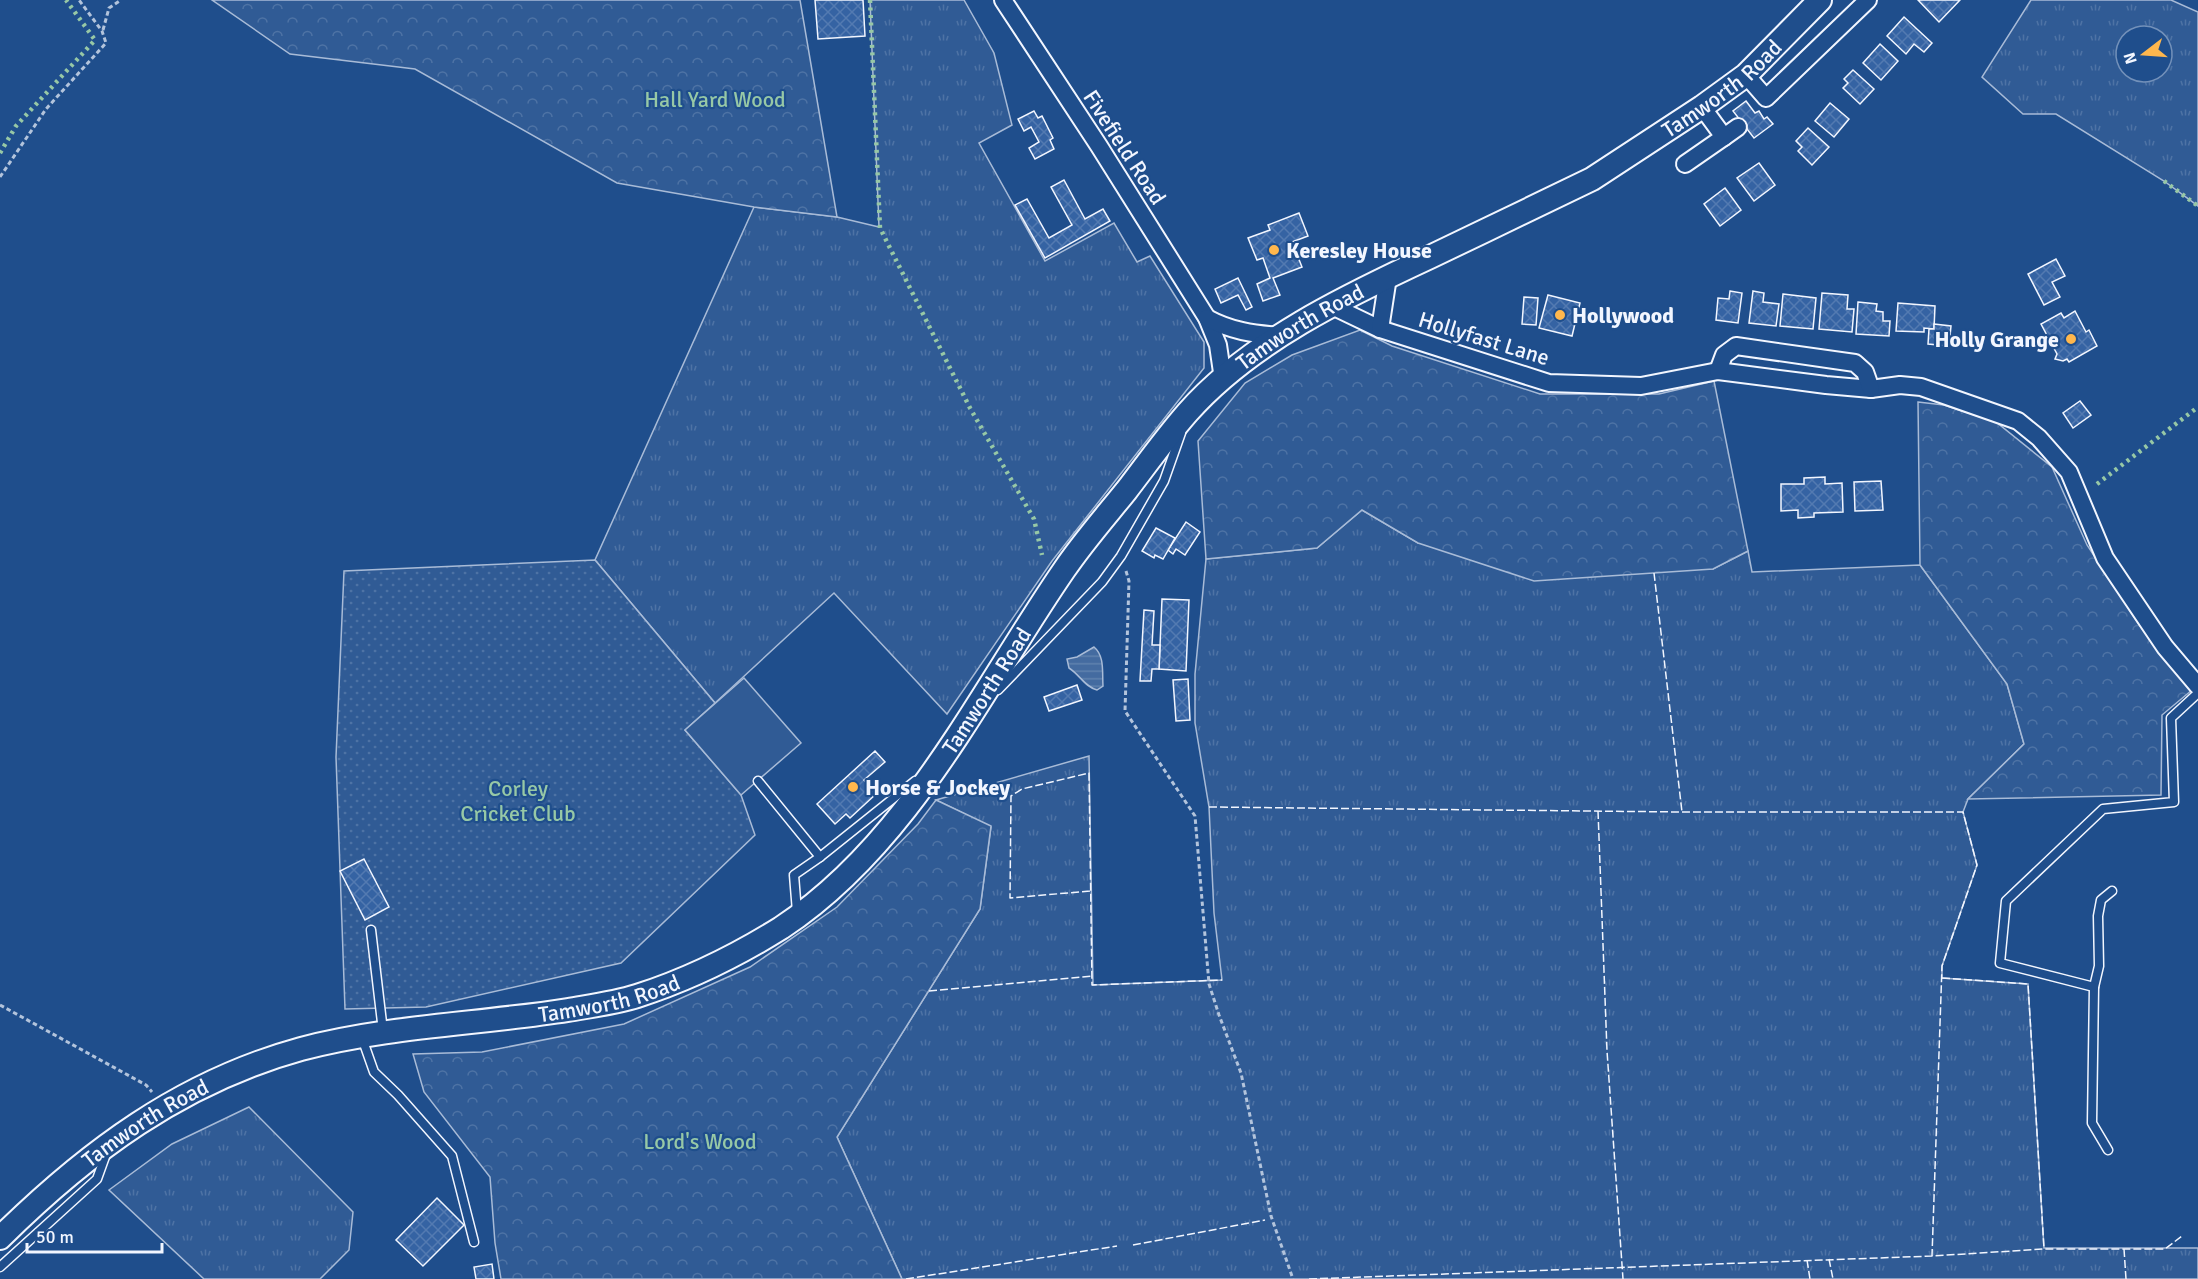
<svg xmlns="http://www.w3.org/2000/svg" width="2198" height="1279" viewBox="0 0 2198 1279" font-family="Signika,sans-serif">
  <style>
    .grass { fill: url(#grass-tufts); stroke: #a8bbd7; stroke-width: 1.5; fill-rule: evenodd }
    .forest { fill: url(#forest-crowns); stroke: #a8bbd7; stroke-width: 1.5 }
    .park { fill: url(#park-dots); stroke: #a8bbd7; stroke-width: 1.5 }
    .built { fill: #305b95; stroke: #a8bbd7; stroke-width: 1.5 }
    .water { fill: url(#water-rules); stroke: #a8bbd7; stroke-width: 1.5 }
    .building { fill: url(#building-cross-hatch); stroke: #f2f6ff; stroke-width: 1.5 }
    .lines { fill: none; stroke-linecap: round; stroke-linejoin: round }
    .lane-casing { stroke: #f2f6ff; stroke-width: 11 }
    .street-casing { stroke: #f2f6ff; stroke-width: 20 }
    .secondary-casing { stroke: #f2f6ff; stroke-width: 26 }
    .path { stroke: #b3c4dc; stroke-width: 3; stroke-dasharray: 4.5 3; stroke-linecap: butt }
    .lane { stroke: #1f4e8c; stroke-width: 8 }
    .street { stroke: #1f4e8c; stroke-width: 16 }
    .secondary { stroke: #1f4e8c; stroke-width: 22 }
    .hedge { stroke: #97c8a6; stroke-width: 4.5; stroke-dasharray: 3 4.5; stroke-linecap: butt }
    .fence { stroke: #f2f6ff; stroke-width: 1.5; stroke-dasharray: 8 3; stroke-linecap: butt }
    .poi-dot { fill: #ffb74d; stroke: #1f4e8c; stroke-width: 2 }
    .labels { text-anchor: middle; stroke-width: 4.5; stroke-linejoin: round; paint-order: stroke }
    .street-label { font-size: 22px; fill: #f2f6ff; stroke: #1f4e8c }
    .park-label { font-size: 22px; fill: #97c8a6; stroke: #1f4e8c }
    .poi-label { font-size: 22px; font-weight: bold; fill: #f2f6ff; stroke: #1f4e8c; text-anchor: start }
  </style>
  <defs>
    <pattern id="grass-tufts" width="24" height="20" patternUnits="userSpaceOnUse" patternTransform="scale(1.5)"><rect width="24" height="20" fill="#305b95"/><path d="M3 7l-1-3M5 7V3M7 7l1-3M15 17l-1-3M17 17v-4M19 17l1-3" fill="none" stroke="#4e73a5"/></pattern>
    <pattern id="forest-crowns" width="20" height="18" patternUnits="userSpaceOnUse" patternTransform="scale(1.5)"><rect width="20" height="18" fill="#305b95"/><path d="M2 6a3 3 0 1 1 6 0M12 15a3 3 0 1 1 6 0" fill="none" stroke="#4e73a5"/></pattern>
    <pattern id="park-dots" width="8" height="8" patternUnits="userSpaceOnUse" patternTransform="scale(1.5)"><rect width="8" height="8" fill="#305b95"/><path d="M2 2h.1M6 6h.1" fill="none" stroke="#4e73a5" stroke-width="1.8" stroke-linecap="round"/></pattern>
    <pattern id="water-rules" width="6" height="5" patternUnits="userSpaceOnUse" patternTransform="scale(1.5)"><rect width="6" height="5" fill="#446ba0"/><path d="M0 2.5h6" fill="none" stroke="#5f81ae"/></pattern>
    <pattern id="building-cross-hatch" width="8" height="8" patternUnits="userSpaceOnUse" patternTransform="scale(1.5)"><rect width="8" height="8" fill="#3563a3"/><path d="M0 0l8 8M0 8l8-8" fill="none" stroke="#537ab1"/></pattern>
  </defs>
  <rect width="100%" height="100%" fill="#1f4e8c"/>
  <g class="grass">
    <polygon points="870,0 964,0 994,53 1012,125 979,143 1045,261 1114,223 1137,262 1150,256 1204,342 1204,368 1052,561 947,714 834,593 715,703 595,560 754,207 837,217 879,227"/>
    <path d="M2031,0H2171L2198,12V206L2164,181L2056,114H2023L1982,77ZM2126,36H2162V72H2126Z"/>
    <polygon points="1362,510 1418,543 1713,569 1748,551 1752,572 1920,565 2007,684 2024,744 1968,799 1963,812 1977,865 1942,966 1942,978 2028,984 2044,1248 2198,1248 2198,1279 902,1279 837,1137 980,909 991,827 936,800 1089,756 1093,985 1222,980 1214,913 1209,807 1195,723 1195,674 1206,559 1317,548"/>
    <polygon points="249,1107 353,1212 349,1250 320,1279 204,1279 109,1190 172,1144"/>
  </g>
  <g class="forest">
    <polygon points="212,0 800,0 837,217 754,207 617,183 415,69 290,54"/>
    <polygon points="1360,330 1392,346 1540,394 1659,394 1714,381 1748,551 1713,569 1534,581 1418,543 1362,510 1317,548 1206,559 1198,441 1245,383 1292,355"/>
    <polygon points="1918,402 1944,405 1996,422 2052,467 2087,545 2138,623 2192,690 2162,715 2161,795 1968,799 2024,744 2007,684 1920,565"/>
    <polygon points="936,800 991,826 980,909 837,1137 902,1279 501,1279 495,1243 490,1177 424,1092 413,1054 482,1052 624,1024 750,967 837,907 918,824"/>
  </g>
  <polygon class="park" points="595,560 715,703 685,730 741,795 755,835 621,963 426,1007 345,1009 336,757 344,571"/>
  <polygon class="built" points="744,678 801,743 741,795 685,730"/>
  <path class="water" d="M1094,647C1105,656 1102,673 1103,686L1097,690C1085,687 1080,675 1069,668L1067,659L1077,657Z"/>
  <g class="building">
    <polygon points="815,0 863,0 865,36 818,39"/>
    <polygon points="1918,0 1960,0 1939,22"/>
    <polygon points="1904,17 1932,43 1924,52 1914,44 1906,54 1887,36"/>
    <polygon points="1880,44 1898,61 1881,80 1863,63"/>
    <polygon points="1853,70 1874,89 1860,104 1843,88 1848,83 1844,79"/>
    <polygon points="1746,101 1755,113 1759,111 1764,119 1767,117 1773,124 1754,138 1733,111"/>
    <polygon points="1830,103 1849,119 1834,137 1815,121"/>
    <polygon points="1034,111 1038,118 1042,116 1053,138 1050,140 1054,149 1035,159 1029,148 1039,142 1031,127 1024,131 1018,119"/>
    <polygon points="1808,128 1829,147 1812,165 1798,151 1802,147 1796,141"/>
    <polygon points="1759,163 1775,185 1754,201 1737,178"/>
    <polygon points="1064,180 1085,219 1103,209 1110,221 1045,258 1015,205 1027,199 1049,238 1072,225 1051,187"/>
    <polygon points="1725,188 1741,210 1720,226 1704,204"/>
    <polygon points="1299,213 1308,236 1292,242 1302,267 1273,278 1280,295 1263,301 1257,284 1270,278 1263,258 1257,260 1248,238 1270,230 1268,225"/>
    <polygon points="2056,259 2065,276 2052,282 2060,297 2044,305 2028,274"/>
    <polygon points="1238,278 1252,307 1246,310 1238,295 1221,303 1215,289"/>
    <polygon points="1730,291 1742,293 1738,323 1716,320 1718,298 1729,299"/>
    <polygon points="1753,291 1764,293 1763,302 1779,304 1776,326 1749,323"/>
    <polygon points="1822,293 1848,295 1847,309 1854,309 1852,332 1819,329"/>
    <polygon points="1783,294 1816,298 1813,329 1780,326"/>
    <polygon points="1548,295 1580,303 1572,336 1539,328"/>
    <polygon points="1524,297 1538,298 1536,325 1522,324"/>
    <polygon points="1858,302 1877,304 1876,311 1883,312 1883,321 1890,321 1889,336 1856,334"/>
    <polygon points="1898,303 1935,306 1934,329 1924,328 1924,332 1896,331"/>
    <polygon points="2075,311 2086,332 2089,330 2097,346 2069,362 2067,359 2063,361 2055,359 2057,354 2041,324 2061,313 2064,318"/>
    <polygon points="1934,324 1951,326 1949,346 1928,344 1929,329 1934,329"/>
    <polygon points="2080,401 2091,415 2073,428 2063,413"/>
    <polygon points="1825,477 1825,484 1842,483 1843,512 1814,513 1814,517 1798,518 1798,510 1781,511 1781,484 1804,484 1804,478"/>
    <polygon points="1881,481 1883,510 1855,511 1854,482"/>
    <polygon points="1186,522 1200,532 1185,555 1176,549 1173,554 1168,550"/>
    <polygon points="1156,528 1175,538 1163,559 1155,555 1154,558 1142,551"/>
    <polygon points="1162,599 1189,600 1186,671 1159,669"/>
    <polygon points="1144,610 1154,611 1152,645 1160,645 1159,669 1152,669 1151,681 1140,681"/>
    <polygon points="1188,679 1190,720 1176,721 1173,680"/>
    <polygon points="1077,685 1082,700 1049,711 1044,697"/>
    <polygon points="875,751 885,762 864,780 876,794 850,818 846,814 835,824 817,804"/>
    <polygon points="364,859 389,907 365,920 340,871"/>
    <polygon points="437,1198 464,1225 423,1266 396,1240"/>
    <polygon points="492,1264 494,1279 476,1279 474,1267"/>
  </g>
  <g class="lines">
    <defs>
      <g id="lane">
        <polyline points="998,690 1102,582 1121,556 1164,481 1181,433"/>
        <polyline points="758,781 820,857"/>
        <polyline points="797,912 794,875 820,857 915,781"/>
        <polyline points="371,930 383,1031"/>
        <polyline points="2094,987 2099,966 2098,916 2101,900 2112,891"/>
        <polyline points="362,1038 374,1072 398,1095 452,1156 474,1242"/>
        <polyline points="2108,1150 2092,1123 2094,987 2000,963 2006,901 2103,809 2174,802 2171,718 2198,693"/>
        <polyline points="0,1267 97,1179 106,1154"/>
      </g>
      <g id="street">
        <polyline points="1003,0 1099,146 1207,318 1218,345 1223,379"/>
        <polyline points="1746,75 1766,98 1868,0"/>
        <polyline points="1724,137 1738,127"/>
        <polyline points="1685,164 1724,137 1702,107"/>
        <polyline points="1330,305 1380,329 1549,383 1641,386 1718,371 1826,385 1871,389 1900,385 1921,387 2018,421 2039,438 2069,472 2105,558 2165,647 2198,686"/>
        <path d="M1207,318C1231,331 1253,334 1280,336"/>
        <polyline points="1380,329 1388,277"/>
        <polyline points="1718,371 1724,355 1736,346 1855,363 1865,372 1871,389"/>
      </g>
      <g id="secondary">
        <path id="s1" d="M0,1238C87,1152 181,1082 301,1049C388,1026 480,1024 568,1010C591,1006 615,1003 637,996C687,980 736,956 781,928C909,844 980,692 1064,570C1083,542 1105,517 1126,491C1146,465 1166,437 1188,412C1250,342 1346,296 1430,257C1484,231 1539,205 1592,179L1702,107L1746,75L1820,0"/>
      </g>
    </defs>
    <use href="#lane" class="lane-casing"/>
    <use href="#street" class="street-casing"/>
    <use href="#secondary" class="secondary-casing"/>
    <g class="path">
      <polyline points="103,30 109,8 121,0"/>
      <polyline points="0,177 46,109 106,43 102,31 79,0"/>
      <polyline points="1126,571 1129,581 1125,711 1195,816 1209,984 1219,1015 1241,1073 1271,1216 1293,1279"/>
      <polyline points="0,1005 146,1085 152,1092"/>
    </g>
    <use href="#lane" class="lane"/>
    <use href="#street" class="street"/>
    <use href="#secondary" class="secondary"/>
    <g class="hedge">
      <polyline points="870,0 880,228 970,408 1034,519 1042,555"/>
      <polyline points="0,153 16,126 95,40 66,0"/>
      <polyline points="2164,181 2198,206"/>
      <polyline points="2097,484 2198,407"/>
    </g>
    <g class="fence">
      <polyline points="1654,573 1682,812"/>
      <polyline points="1209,807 1682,812 1963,812 1977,865 1942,966 1932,1256"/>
      <polyline points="1598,811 1607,1051 1623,1279"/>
      <polyline points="1090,891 1010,898 1011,796 1022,789 1089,773 1092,985 1222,980"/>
      <polyline points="1942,978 2028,984 2044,1249"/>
      <polyline points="929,991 1092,976"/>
      <polyline points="1133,1245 1265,1220"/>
      <polyline points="2124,1249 2126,1279"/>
      <polyline points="1829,1259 1833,1279"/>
      <polyline points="1807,1260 1810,1279"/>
      <polyline points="906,1279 1117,1246"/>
      <polyline points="1309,1279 1932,1256 2044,1249 2165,1249 2182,1236"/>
    </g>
  </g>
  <g class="poi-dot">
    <circle cx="1274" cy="250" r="6"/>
    <circle cx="1560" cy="315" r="6"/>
    <circle cx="2071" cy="339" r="6"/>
    <circle cx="853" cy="787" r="6"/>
  </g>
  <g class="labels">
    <g class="street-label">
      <text dy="8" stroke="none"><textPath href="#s1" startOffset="2148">Tamworth Road</textPath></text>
      <text transform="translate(1125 147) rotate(57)" y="8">Fivefield Road</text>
      <text dy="8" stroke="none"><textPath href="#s1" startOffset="1662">Tamworth Road</textPath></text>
      <text transform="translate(1484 338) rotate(17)" y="8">Hollyfast Lane</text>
      <text dy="8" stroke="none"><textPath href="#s1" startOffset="1176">Tamworth Road</textPath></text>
      <text dy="8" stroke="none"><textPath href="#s1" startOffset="672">Tamworth Road</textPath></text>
      <text dy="8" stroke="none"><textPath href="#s1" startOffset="186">Tamworth Road</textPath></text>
    </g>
    <g class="park-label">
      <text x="715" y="107">Hall Yard Wood</text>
      <text x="518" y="796">Corley<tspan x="518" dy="25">Cricket Club</tspan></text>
      <text x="700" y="1149">Lord's Wood</text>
    </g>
    <g class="poi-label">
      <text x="1286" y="258">Keresley House</text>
      <text x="1572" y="323">Hollywood</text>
      <text x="2059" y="347" text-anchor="end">Holly Grange</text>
      <text x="865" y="795">Horse &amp; Jockey</text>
    </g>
  </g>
  <g transform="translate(2144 54) rotate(253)"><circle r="28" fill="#1f4e8c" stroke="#7391ba" stroke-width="1.5"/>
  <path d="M0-4.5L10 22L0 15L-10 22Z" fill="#ffb74d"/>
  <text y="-9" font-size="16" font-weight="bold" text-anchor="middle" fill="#f2f6ff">N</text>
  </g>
  <path d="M27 1243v9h135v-9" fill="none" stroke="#f2f6ff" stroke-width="3"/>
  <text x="36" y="1243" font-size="18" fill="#f2f6ff" stroke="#1f4e8c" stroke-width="4.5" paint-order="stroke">50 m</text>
</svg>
